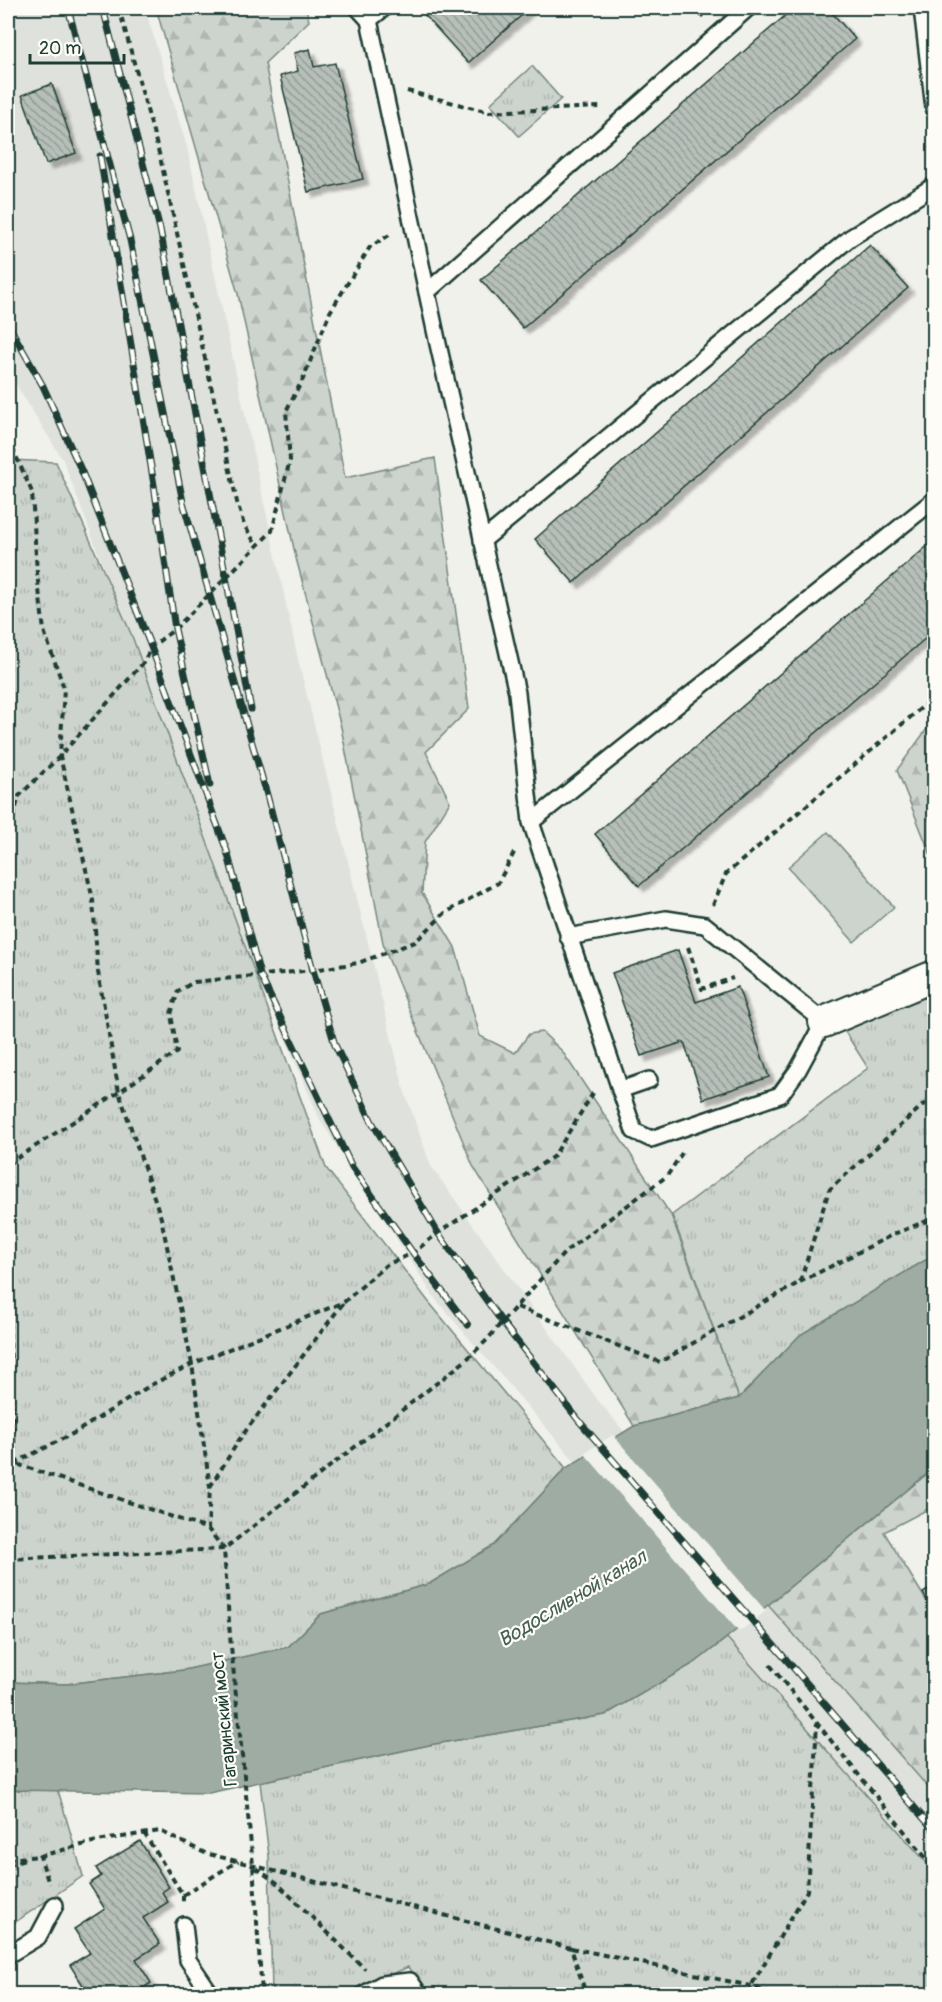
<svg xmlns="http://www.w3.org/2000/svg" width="942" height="2002" viewBox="0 0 942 2002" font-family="Pangolin,sans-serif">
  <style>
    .built { fill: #dfe2dc }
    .forest { fill: url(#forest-firs); stroke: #768880; stroke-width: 1.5 }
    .park { fill: url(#park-tufts); stroke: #768880; stroke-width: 1.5 }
    .pitch { fill: #cdd3cd; stroke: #768880; stroke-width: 1.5 }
    .water { fill: #9faca4; stroke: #6c8077; stroke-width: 1.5 }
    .pier { fill: #f0f1eb }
    .building { fill: url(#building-back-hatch); stroke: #1f3d34; stroke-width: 1.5; filter: url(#shadow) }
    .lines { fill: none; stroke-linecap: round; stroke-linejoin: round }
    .service-casing { stroke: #1f3d34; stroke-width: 20 }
    .minor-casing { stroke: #1f3d34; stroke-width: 34 }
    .path { stroke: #1f3d34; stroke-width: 4; stroke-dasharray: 6 4.5; stroke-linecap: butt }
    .service { stroke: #fdfcf7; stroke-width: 15 }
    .minor { stroke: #fdfcf7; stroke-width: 30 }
    .rail-casing { stroke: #1f3d34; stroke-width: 7 }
    .rail { stroke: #fdfcf7; stroke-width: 4.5; stroke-dasharray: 14; stroke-linecap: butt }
    .labels { text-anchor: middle; stroke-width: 4.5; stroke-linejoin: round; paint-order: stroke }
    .street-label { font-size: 18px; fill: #1f3d34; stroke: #fdfcf7 }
    .water-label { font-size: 20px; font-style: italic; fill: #455e56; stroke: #fdfcf7 }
  </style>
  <defs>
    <pattern id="forest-firs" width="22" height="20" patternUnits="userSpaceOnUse" patternTransform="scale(1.5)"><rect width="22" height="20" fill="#cdd3cd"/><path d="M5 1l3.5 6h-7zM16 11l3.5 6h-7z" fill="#b0b6b1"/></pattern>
    <pattern id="park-tufts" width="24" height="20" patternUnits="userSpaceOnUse" patternTransform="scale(1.5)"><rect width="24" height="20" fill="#cdd3cd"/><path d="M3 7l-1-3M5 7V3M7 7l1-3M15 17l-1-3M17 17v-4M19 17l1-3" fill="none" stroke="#b0b6b1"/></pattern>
    <pattern id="building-back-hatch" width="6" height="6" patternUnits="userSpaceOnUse" patternTransform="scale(1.5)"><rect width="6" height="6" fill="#b6bfb8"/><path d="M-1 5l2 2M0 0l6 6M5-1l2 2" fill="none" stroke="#939c96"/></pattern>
    <filter id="shadow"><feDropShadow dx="5.5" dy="5.5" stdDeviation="1.5" flood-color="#0004"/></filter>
  </defs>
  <rect width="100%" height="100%" fill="#f0f1eb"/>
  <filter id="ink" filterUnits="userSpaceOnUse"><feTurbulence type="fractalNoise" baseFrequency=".0167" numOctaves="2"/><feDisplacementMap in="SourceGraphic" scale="12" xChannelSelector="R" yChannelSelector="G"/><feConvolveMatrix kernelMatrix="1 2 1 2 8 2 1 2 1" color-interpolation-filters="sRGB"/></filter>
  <g filter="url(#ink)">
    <polygon class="built" points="8,8 145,8 187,147 298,659 405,1093 431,1166 597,1399 768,1605 934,1794 934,1871 727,1638 436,1300 320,1120 256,971 63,460 8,372"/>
    <g class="forest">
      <polygon points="156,8 306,8 309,21 265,63 345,478 435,458 469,709 426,752 450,802 425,842 422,893 455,947 480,1036 515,1053 529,1034 542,1032 562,1051 671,1215 739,1398 634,1426 473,1166 384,948 341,727 296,558 238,294"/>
      <polygon points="934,719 934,863 897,770"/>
      <polygon points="934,1468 934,1506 884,1532 934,1613 934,1794 768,1605"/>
    </g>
    <g class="park">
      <polygon points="532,66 561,99 519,136 490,104"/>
      <polygon points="8,460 56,462 132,636 326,1168 428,1301 566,1468 494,1545 429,1584 321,1614 288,1647 184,1670 66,1684 8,1682"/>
      <polygon points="934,989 934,1255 800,1335 739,1398 672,1215 868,1068 842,1027"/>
      <polygon points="727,1638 934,1871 934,1994 426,1994 408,1967 348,1994 272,1994 269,1856 260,1782 429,1745 605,1715 696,1662"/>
      <polygon points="8,1790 58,1790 83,1876 8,1927"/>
    </g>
    <polygon class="pitch" points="828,832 894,907 854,942 788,867"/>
    <polygon class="water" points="934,1255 934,1468 768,1605 696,1662 605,1715 429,1745 209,1793 8,1790 8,1682 66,1684 184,1670 288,1647 321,1614 429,1584 494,1545 566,1468 634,1426 739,1398 800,1335"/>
    <polygon class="pier" points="613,1435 766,1611 739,1632 584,1453"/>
    <g class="building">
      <polygon points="429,8 530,8 468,63 423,13"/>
      <polygon points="794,8 828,8 855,39 523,328 481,280"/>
      <polygon points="310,49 314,67 335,63 363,179 308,192 280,76 298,71 294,53"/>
      <polygon points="52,84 76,153 46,164 22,95"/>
      <polygon points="870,245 908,288 574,583 535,539"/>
      <polygon points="932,542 934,545 934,631 639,886 595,834"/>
      <polygon points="678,950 696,1002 738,987 769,1077 703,1099 684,1042 641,1056 612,973"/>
      <polygon points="934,1586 934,1613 923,1593"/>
      <polygon points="140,1841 169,1887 162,1892 168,1902 143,1918 160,1944 136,1959 151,1983 134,1994 79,1994 86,1990 70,1965 90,1953 74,1929 105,1909 89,1884 101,1876 96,1868"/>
    </g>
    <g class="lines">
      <defs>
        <g id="service">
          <polyline points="358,8 369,20"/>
          <polyline points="384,8 369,20 438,344 517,693 531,822 634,1131 651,1139 780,1095 798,1070 824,1022 705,925 666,919 568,937"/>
          <polyline points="922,8 934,108"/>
          <polyline points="427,292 748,8"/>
          <polyline points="482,541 850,238 934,186"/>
          <polyline points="531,822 934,500"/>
          <polyline points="620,1090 649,1080"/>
          <polyline points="184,1925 188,1960 211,1994"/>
          <polyline points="8,1955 38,1937 55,1905"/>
          <polyline points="364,1994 382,1984 410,1981 419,1994"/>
        </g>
        <polyline id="minor" points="824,1022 934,976"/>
      </defs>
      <use href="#service" class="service-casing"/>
      <use href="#minor" class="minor-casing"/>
      <g class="path">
        <polyline points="119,8 160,157 237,502 244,525 257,546"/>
        <polyline points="701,17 705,8"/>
        <polyline points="407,91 489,112 601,107"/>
        <polyline points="8,438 32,492 37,573 44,631 64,688 60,756 93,900 98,972 119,1092 161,1218 192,1364 210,1487 208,1529"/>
        <polyline points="8,838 19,796 60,756 144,662 151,647 175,629 272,531 290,460 286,411 303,379 330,312 370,247 391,234"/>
        <polyline points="713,905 726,874 934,697"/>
        <polyline points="688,947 702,989 733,978"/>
        <polyline points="8,1164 119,1092 177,1052 171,1014 178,991 194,982 313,970 358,963 415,942 445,913 498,883 516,849"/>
        <polyline points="800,1282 894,1234 934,1218"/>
        <polyline points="8,1290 15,1463"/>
        <polyline points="517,1307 660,1362 800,1282 829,1190 934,1095"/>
        <polyline points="8,1461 208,1529 224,1549 230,1636 253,1865 262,1994"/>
        <polyline points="8,1472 15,1463 76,1432 151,1385 192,1364 344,1302 386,1265 413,1253 438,1233 554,1156 595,1090"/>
        <polyline points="210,1487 241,1437 344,1302"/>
        <polyline points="8,1559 224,1549 465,1361 488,1339 502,1322 566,1251 667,1176 682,1153"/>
        <polyline points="770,1665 934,1868"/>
        <polyline points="144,1833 183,1895 183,1902"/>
        <polyline points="38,1857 40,1856 49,1884"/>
        <polyline points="8,1859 40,1856 97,1841 160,1831 205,1853 571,1948 586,1994"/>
        <polyline points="8,1865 28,1859"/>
        <polyline points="256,1868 277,1883 365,1969"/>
        <polyline points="183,1895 238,1861"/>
        <polyline points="571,1948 751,1986 771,1994"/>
        <polyline points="750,1994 751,1986 807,1891 817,1723"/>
      </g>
      <use href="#service" class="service"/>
      <use href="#minor" class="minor"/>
      <defs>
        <g id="rail">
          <polyline points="68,8 130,240 183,502 267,795 313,970 335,1045 372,1122 438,1233 502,1322 580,1422 934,1830"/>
          <polyline points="103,8 160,229 251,709"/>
          <polyline points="100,156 154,485 175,629 210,785"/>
          <polyline points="8,324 43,386 82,472 151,647 227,851 260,975 352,1167 413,1253 468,1325"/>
        </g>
      </defs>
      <use href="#rail" class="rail-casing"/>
      <use href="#rail" class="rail"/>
    </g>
  </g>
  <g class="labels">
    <g class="street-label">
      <text transform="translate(224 1719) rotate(-96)" y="6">Гагаринский мост</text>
    </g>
    <g class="water-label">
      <text transform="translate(572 1598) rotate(-31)" y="7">Водосливной канал</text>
    </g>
  </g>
  <rect width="942" height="2002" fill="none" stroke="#fdfcf7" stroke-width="30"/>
  <rect x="15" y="15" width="912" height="1972" fill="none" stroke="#1f3d34" stroke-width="2" filter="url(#ink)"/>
  <path d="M30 54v9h94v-9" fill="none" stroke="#1f3d34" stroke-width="3"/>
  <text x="39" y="54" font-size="18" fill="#1f3d34" stroke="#fdfcf7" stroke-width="4.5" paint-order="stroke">20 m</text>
</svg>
